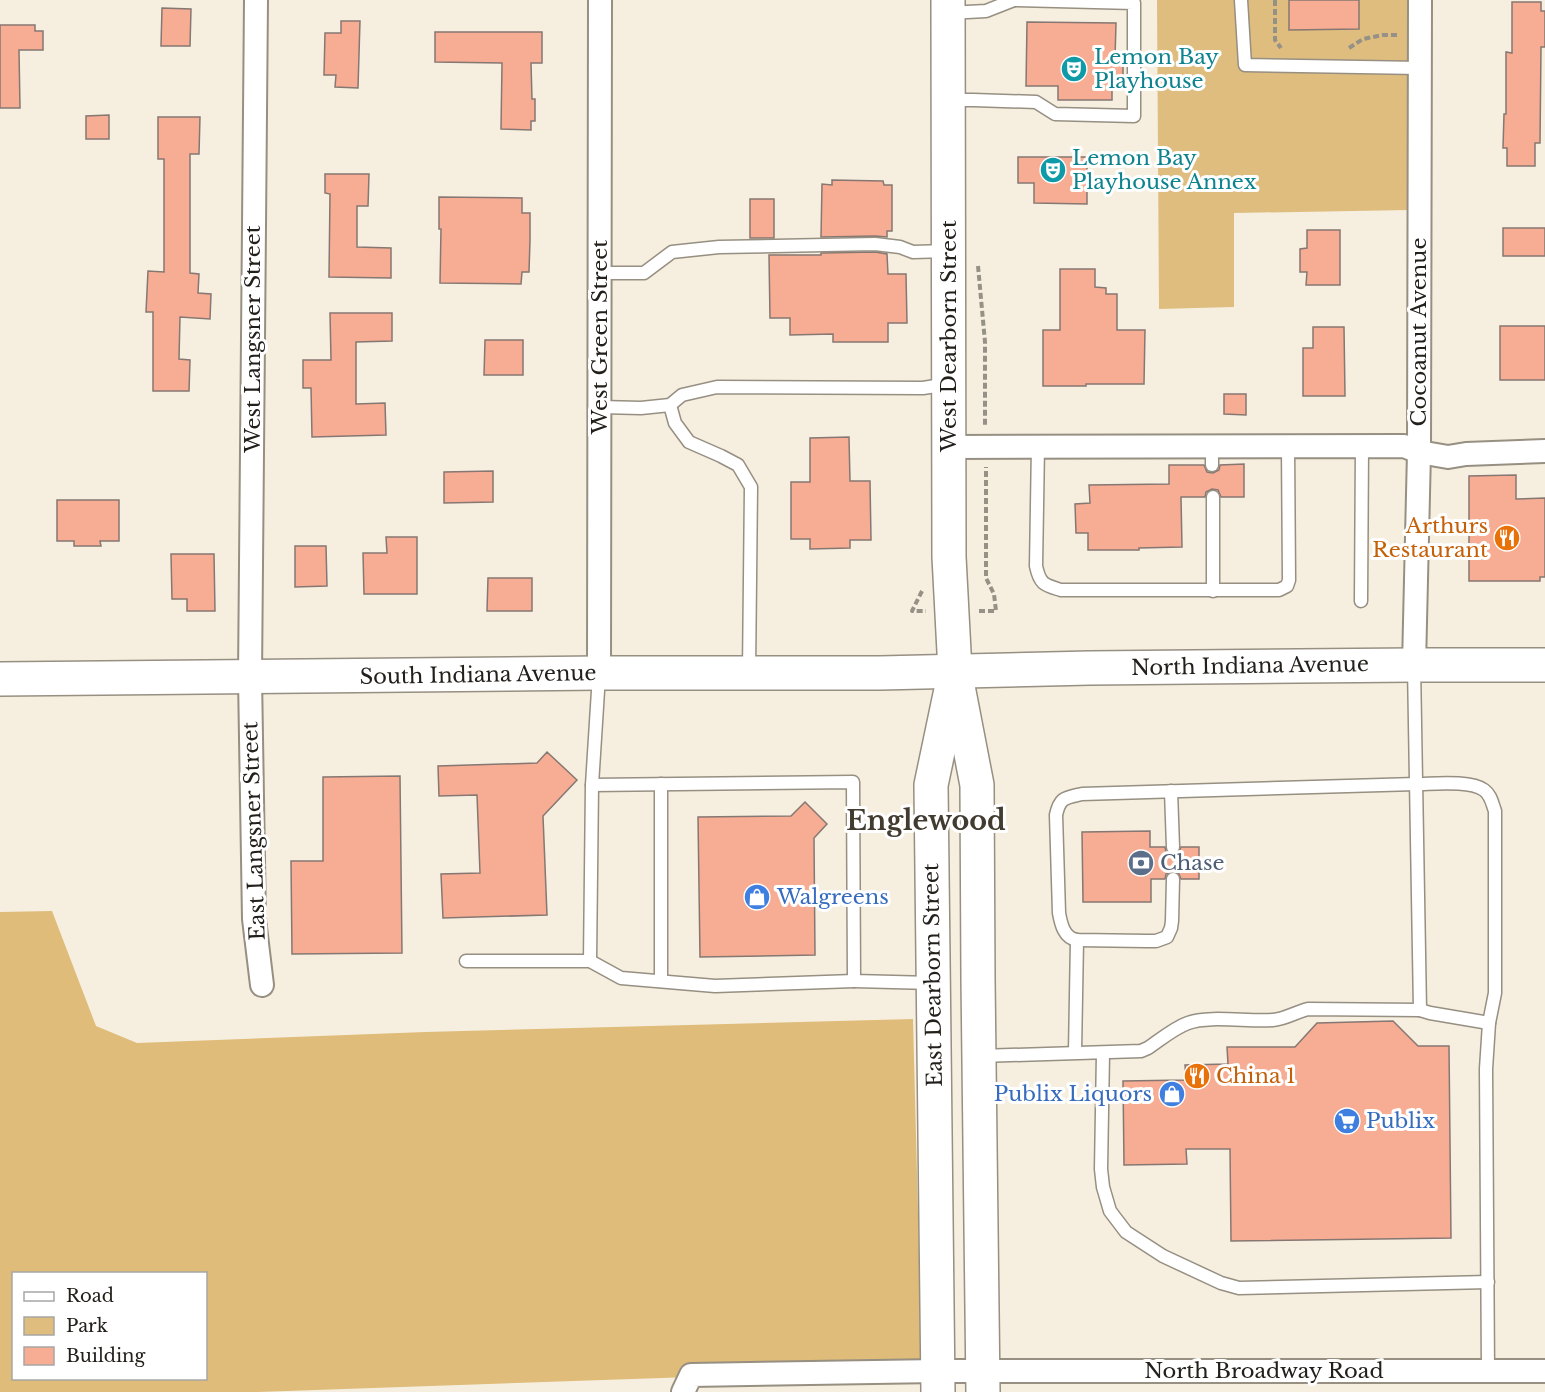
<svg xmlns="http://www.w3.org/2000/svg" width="1545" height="1392" viewBox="0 0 1545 1392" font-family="'Libre Baskerville',serif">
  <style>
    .green { fill: #debd7f }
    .forest { fill: #dfbc79; fill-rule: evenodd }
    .building { fill: #f7ad93; stroke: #867772; stroke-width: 1.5 }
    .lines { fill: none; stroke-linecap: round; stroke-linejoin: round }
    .lane-casing { stroke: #968f82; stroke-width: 15 }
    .street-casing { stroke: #968f82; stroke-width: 26 }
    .secondary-casing { stroke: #968f82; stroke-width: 36 }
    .primary-casing { stroke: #968f82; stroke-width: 36 }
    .path { stroke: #969186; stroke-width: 4; stroke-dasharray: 6 3; stroke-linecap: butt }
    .lane { stroke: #fff; stroke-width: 12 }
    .street { stroke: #fff; stroke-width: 22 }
    .secondary { stroke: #fff; stroke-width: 33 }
    .primary { stroke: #fff; stroke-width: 33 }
    .labels { text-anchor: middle; stroke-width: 6; stroke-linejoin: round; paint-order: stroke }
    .culture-label { font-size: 21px; fill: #0d838f; stroke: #fff; text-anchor: start }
    .street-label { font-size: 21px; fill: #23201b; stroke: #fff }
    .food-label { font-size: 21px; fill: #c56008; stroke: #fff; text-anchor: end }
    .service-label { font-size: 21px; fill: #4e5e75; stroke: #fff; text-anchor: start }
    .shop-label { font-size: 21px; fill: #366cbe; stroke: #fff; text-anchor: start }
    .district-label { font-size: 27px; font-weight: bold; fill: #413b30; stroke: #fff }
  </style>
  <rect width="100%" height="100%" fill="#f6efe0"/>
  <polygon class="green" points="1157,0 1409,0 1409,210 1234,213 1234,307 1159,309"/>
  <path class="forest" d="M52,911L96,1026L137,1043L425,1032L913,1019L922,1369L258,1392H0V912ZM14,1274H206V1378H14Z"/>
  <g class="building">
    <polygon points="1289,0 1359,0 1359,29 1289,30"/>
    <polygon points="1512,2 1541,2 1541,11 1545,11 1545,47 1541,47 1540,143 1535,143 1535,166 1507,166 1507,148 1503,148 1504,114 1506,114 1506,52 1512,53"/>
    <polygon points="162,8 191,9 190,46 161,46"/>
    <polygon points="341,21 360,21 358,88 335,87 336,75 324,75 325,33 341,33"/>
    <polygon points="1027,22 1116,23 1115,59 1123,59 1123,80 1112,80 1112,100 1058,100 1058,86 1026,86"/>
    <polygon points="0,25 35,25 35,31 43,31 43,50 19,50 20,108 0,108"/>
    <polygon points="435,32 542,32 542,63 531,63 532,99 535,99 535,121 531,121 531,130 501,129 502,63 435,62"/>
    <polygon points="109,115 109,139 86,139 86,116"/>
    <polygon points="158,117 200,117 199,154 190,154 190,273 199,274 198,293 211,294 210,319 180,317 179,359 190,360 189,391 153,391 153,312 146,312 148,271 164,272 164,159 158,159"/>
    <polygon points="1018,157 1087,157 1087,204 1034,203 1034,183 1018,183"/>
    <polygon points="325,174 369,174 368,206 357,206 357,247 391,248 391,278 329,277 330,194 325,193"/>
    <polygon points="832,180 883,181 884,185 892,185 892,231 887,231 887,237 875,236 821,237 822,184 832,185"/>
    <polygon points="439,197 522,198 522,213 530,213 530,240 529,272 522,272 521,284 440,283 441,229 439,229"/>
    <rect x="750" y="199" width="24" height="39"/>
    <rect x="1503" y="228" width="42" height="28"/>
    <polygon points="1307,230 1340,230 1340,285 1306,285 1307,272 1300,272 1300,249 1307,248"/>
    <polygon points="875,252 887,254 888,274 906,274 907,323 888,323 888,342 833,342 833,334 790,335 790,318 770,318 769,255 821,255 821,253"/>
    <polygon points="1060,269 1095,269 1095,287 1106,288 1106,294 1117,294 1117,330 1145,330 1144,384 1086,384 1086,386 1043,386 1043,330 1060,330"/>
    <polygon points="330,313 392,313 392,341 356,342 356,404 385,403 386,435 312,437 311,388 303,388 303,360 331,360"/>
    <rect x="1500" y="326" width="45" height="54"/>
    <polygon points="1313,327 1344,327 1345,396 1303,396 1303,348 1313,348"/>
    <polygon points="485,340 523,340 523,375 484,375"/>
    <polygon points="1224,394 1246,394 1246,415 1224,414"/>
    <polygon points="849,437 850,481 870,481 871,540 850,540 850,548 810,549 810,539 791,539 791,482 810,482 810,438"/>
    <polygon points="1244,464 1244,497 1221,497 1218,490 1212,489 1206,492 1205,497 1181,497 1182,547 1139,548 1139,550 1088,550 1088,533 1076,533 1075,504 1090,503 1089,485 1169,484 1169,465 1204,465 1207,472 1213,473 1219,470 1220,465"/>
    <polygon points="493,471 493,502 444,503 444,472"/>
    <polygon points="1516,475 1516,499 1545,498 1545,577 1540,577 1540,581 1469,581 1469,476"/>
    <polygon points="57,500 119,500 119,541 100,541 101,546 74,546 74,541 57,541"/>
    <polygon points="386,537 417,537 417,594 364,594 363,553 387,553"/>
    <polygon points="295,546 326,546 327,586 295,587"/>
    <polygon points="171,554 214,554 215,611 187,611 187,599 172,599"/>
    <polygon points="488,578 532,578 532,611 487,611"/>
    <polygon points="547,752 577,780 543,816 547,915 443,918 441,874 480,873 477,795 439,796 438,766 537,763"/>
    <polygon points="400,776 402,953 292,954 291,861 323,861 323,777"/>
    <polygon points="805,802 827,824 814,838 815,955 700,957 698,817 791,816"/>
    <polygon points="1150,831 1150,847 1165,847 1166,852 1170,854 1174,855 1178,854 1181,847 1199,847 1199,879 1181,879 1178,872 1173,871 1166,874 1165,879 1151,879 1151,902 1083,902 1082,832"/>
    <polygon points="1393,1021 1418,1046 1449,1046 1451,1238 1231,1241 1230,1149 1186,1149 1187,1164 1124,1165 1123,1081 1186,1080 1185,1065 1228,1064 1227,1047 1295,1047 1317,1023"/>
  </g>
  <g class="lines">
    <defs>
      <g id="lane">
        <polyline points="1241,0 1245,65 1420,68"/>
        <polyline points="948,13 986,11 1014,0"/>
        <polyline points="950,100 973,100 1036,102 1055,114 1134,116 1134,3 1015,0"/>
        <polyline points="601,273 644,273 672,252 719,247 875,244 900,247 913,252 948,251"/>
        <polyline points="670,405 675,423 689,442 721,456 738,465 751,487 749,672"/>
        <polyline points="600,407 641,408 670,405 682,395 717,387 923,388 948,384"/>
        <path d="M1038,446L1036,566C1040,585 1045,585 1061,590H1279L1287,586L1289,580L1288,446"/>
        <polyline points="1212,446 1212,465"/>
        <polyline points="1213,497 1213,591"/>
        <polyline points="1361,601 1362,446"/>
        <polyline points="1414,666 1420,1010"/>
        <polyline points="599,675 592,785 853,782 854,981 932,983"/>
        <polyline points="661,784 661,981"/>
        <polyline points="1171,791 1173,847"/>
        <path d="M1173,879L1172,921L1171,928L1167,937L1156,941H1147L1077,940C1064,938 1061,924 1059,913L1056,815C1060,797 1065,798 1082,794L1416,784C1433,784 1470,780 1484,790C1491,795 1492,803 1495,811V993L1489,1023L1486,1069L1488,1371"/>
        <polyline points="466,961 590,961 621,978 715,986 854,981"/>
        <polyline points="590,961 592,785"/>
        <polyline points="1075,1052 1077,940"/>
        <polyline points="1103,1053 1101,1169 1103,1187 1110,1211 1126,1232 1163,1256 1221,1283 1239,1288 1488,1282"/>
        <path d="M980,1056L1141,1051L1148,1048C1160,1040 1174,1028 1188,1023C1209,1015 1249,1022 1273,1020C1285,1019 1296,1012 1308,1009L1420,1010L1430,1013L1489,1023"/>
      </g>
      <g id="street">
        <polyline points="256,0 250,677 254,919 262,985"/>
        <polyline points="949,447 1404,446 1419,452 1448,457 1466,454 1545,451"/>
        <polyline points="1414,665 1419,452 1420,0"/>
        <polyline points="599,673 600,0"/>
        <polyline points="683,1392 691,1375 938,1371 1545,1371"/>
      </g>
      <g id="secondary">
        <polyline points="948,0 949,557 955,671 977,785 978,979 983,1392"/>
        <polyline points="938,1392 931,785 952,685"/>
      </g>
      <polyline id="primary" points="0,679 599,673 880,673 1090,668 1414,665 1545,665"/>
    </defs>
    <use href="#lane" class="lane-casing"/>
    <use href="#street" class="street-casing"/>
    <use href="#secondary" class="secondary-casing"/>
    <use href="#primary" class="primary-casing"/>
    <g class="path">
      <polyline points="1275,0 1275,40 1281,48"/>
      <polyline points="1349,48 1363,39 1383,35 1398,35"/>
      <polyline points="978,266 985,342 985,427"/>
      <polyline points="922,591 912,611 926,611"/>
      <polyline points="979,611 996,611 994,594 986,578 986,467"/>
    </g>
    <use href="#lane" class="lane"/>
    <use href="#street" class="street"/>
    <use href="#secondary" class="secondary"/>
    <use href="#primary" class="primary"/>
  </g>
  <defs>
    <symbol id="theatre-disc" viewBox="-11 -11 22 22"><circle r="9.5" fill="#0f9aa8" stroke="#fff"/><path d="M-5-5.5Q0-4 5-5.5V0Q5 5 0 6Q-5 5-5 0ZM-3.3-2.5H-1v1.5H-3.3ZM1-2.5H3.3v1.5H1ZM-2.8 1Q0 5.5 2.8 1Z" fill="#fff"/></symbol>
    <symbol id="restaurant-disc" viewBox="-11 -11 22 22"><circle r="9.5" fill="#e8710a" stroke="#fff"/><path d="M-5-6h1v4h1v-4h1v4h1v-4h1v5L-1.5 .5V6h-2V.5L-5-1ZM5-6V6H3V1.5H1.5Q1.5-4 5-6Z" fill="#fff"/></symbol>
    <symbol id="bank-disc" viewBox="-11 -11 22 22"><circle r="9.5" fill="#5c6f8a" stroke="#fff"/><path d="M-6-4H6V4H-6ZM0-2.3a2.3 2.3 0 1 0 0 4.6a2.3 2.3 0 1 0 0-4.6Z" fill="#fff"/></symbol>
    <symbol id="shop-disc" viewBox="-11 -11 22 22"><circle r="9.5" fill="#3f7fe0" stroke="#fff"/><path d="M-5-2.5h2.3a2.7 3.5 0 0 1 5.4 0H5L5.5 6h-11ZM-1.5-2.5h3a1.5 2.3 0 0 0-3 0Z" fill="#fff"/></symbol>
    <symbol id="supermarket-disc" viewBox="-11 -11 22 22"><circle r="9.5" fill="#3f7fe0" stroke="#fff"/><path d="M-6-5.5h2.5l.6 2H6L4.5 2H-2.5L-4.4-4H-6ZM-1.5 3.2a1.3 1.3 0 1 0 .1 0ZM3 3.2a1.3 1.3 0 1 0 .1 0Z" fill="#fff"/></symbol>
  </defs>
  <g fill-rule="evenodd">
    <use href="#theatre-disc" x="1059" y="54" width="30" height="30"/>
    <use href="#theatre-disc" x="1038" y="155" width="30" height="30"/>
    <use href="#restaurant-disc" x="1492" y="523" width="30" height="30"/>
    <use href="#bank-disc" x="1126" y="848" width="30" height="30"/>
    <use href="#shop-disc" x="742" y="882" width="30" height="30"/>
    <use href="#restaurant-disc" x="1182" y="1061" width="30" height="30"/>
    <use href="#shop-disc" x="1157" y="1079" width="30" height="30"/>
    <use href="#supermarket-disc" x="1332" y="1106" width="30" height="30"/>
  </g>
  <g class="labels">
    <g class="culture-label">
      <text x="1094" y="64">Lemon Bay<tspan x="1094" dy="24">Playhouse</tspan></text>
      <text x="1072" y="165">Lemon Bay<tspan x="1072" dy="24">Playhouse Annex</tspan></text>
    </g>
    <g class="street-label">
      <text transform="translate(1419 332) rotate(-90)" y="7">Cocoanut Avenue</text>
      <text transform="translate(949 336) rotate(-90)" y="7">West Dearborn Street</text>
      <text transform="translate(600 337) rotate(-90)" y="7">West Green Street</text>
      <text transform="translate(253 339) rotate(-90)" y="7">West Langsner Street</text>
      <text transform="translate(1250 666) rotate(-1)" y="7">North Indiana Avenue</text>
      <text transform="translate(478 675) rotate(-1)" y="7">South Indiana Avenue</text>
      <text transform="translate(254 831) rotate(-92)" y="7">East Langsner Street</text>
      <text transform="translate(933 975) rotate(-91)" y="7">East Dearborn Street</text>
      <text x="1264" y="1378">North Broadway Road</text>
    </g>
    <g class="food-label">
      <text x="1488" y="533">Arthurs<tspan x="1488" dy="24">Restaurant</tspan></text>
      <text x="1216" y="1083" text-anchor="start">China 1</text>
    </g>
    <g class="service-label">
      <text x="1160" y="870">Chase</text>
    </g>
    <g class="shop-label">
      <text x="777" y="904">Walgreens</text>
      <text x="1152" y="1101" text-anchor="end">Publix Liquors</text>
      <text x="1366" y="1128">Publix</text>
    </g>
    <g class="district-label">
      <text x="926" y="830">Englewood</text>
    </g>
  </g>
  <rect x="12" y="1272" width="195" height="108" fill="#ffffff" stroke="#a7a6a4" stroke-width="1.5"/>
  <rect x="24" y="1292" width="30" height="9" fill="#ffffff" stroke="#a7a6a4" stroke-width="1.5"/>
  <text x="66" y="1302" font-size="18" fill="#23201b">Road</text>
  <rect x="24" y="1317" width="30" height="18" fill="#debd7f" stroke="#a7a6a4" stroke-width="1.5"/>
  <text x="66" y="1332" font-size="18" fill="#23201b">Park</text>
  <rect x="24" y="1347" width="30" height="18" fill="#f7ad93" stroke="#a7a6a4" stroke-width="1.5"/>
  <text x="66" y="1362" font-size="18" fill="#23201b">Building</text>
</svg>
